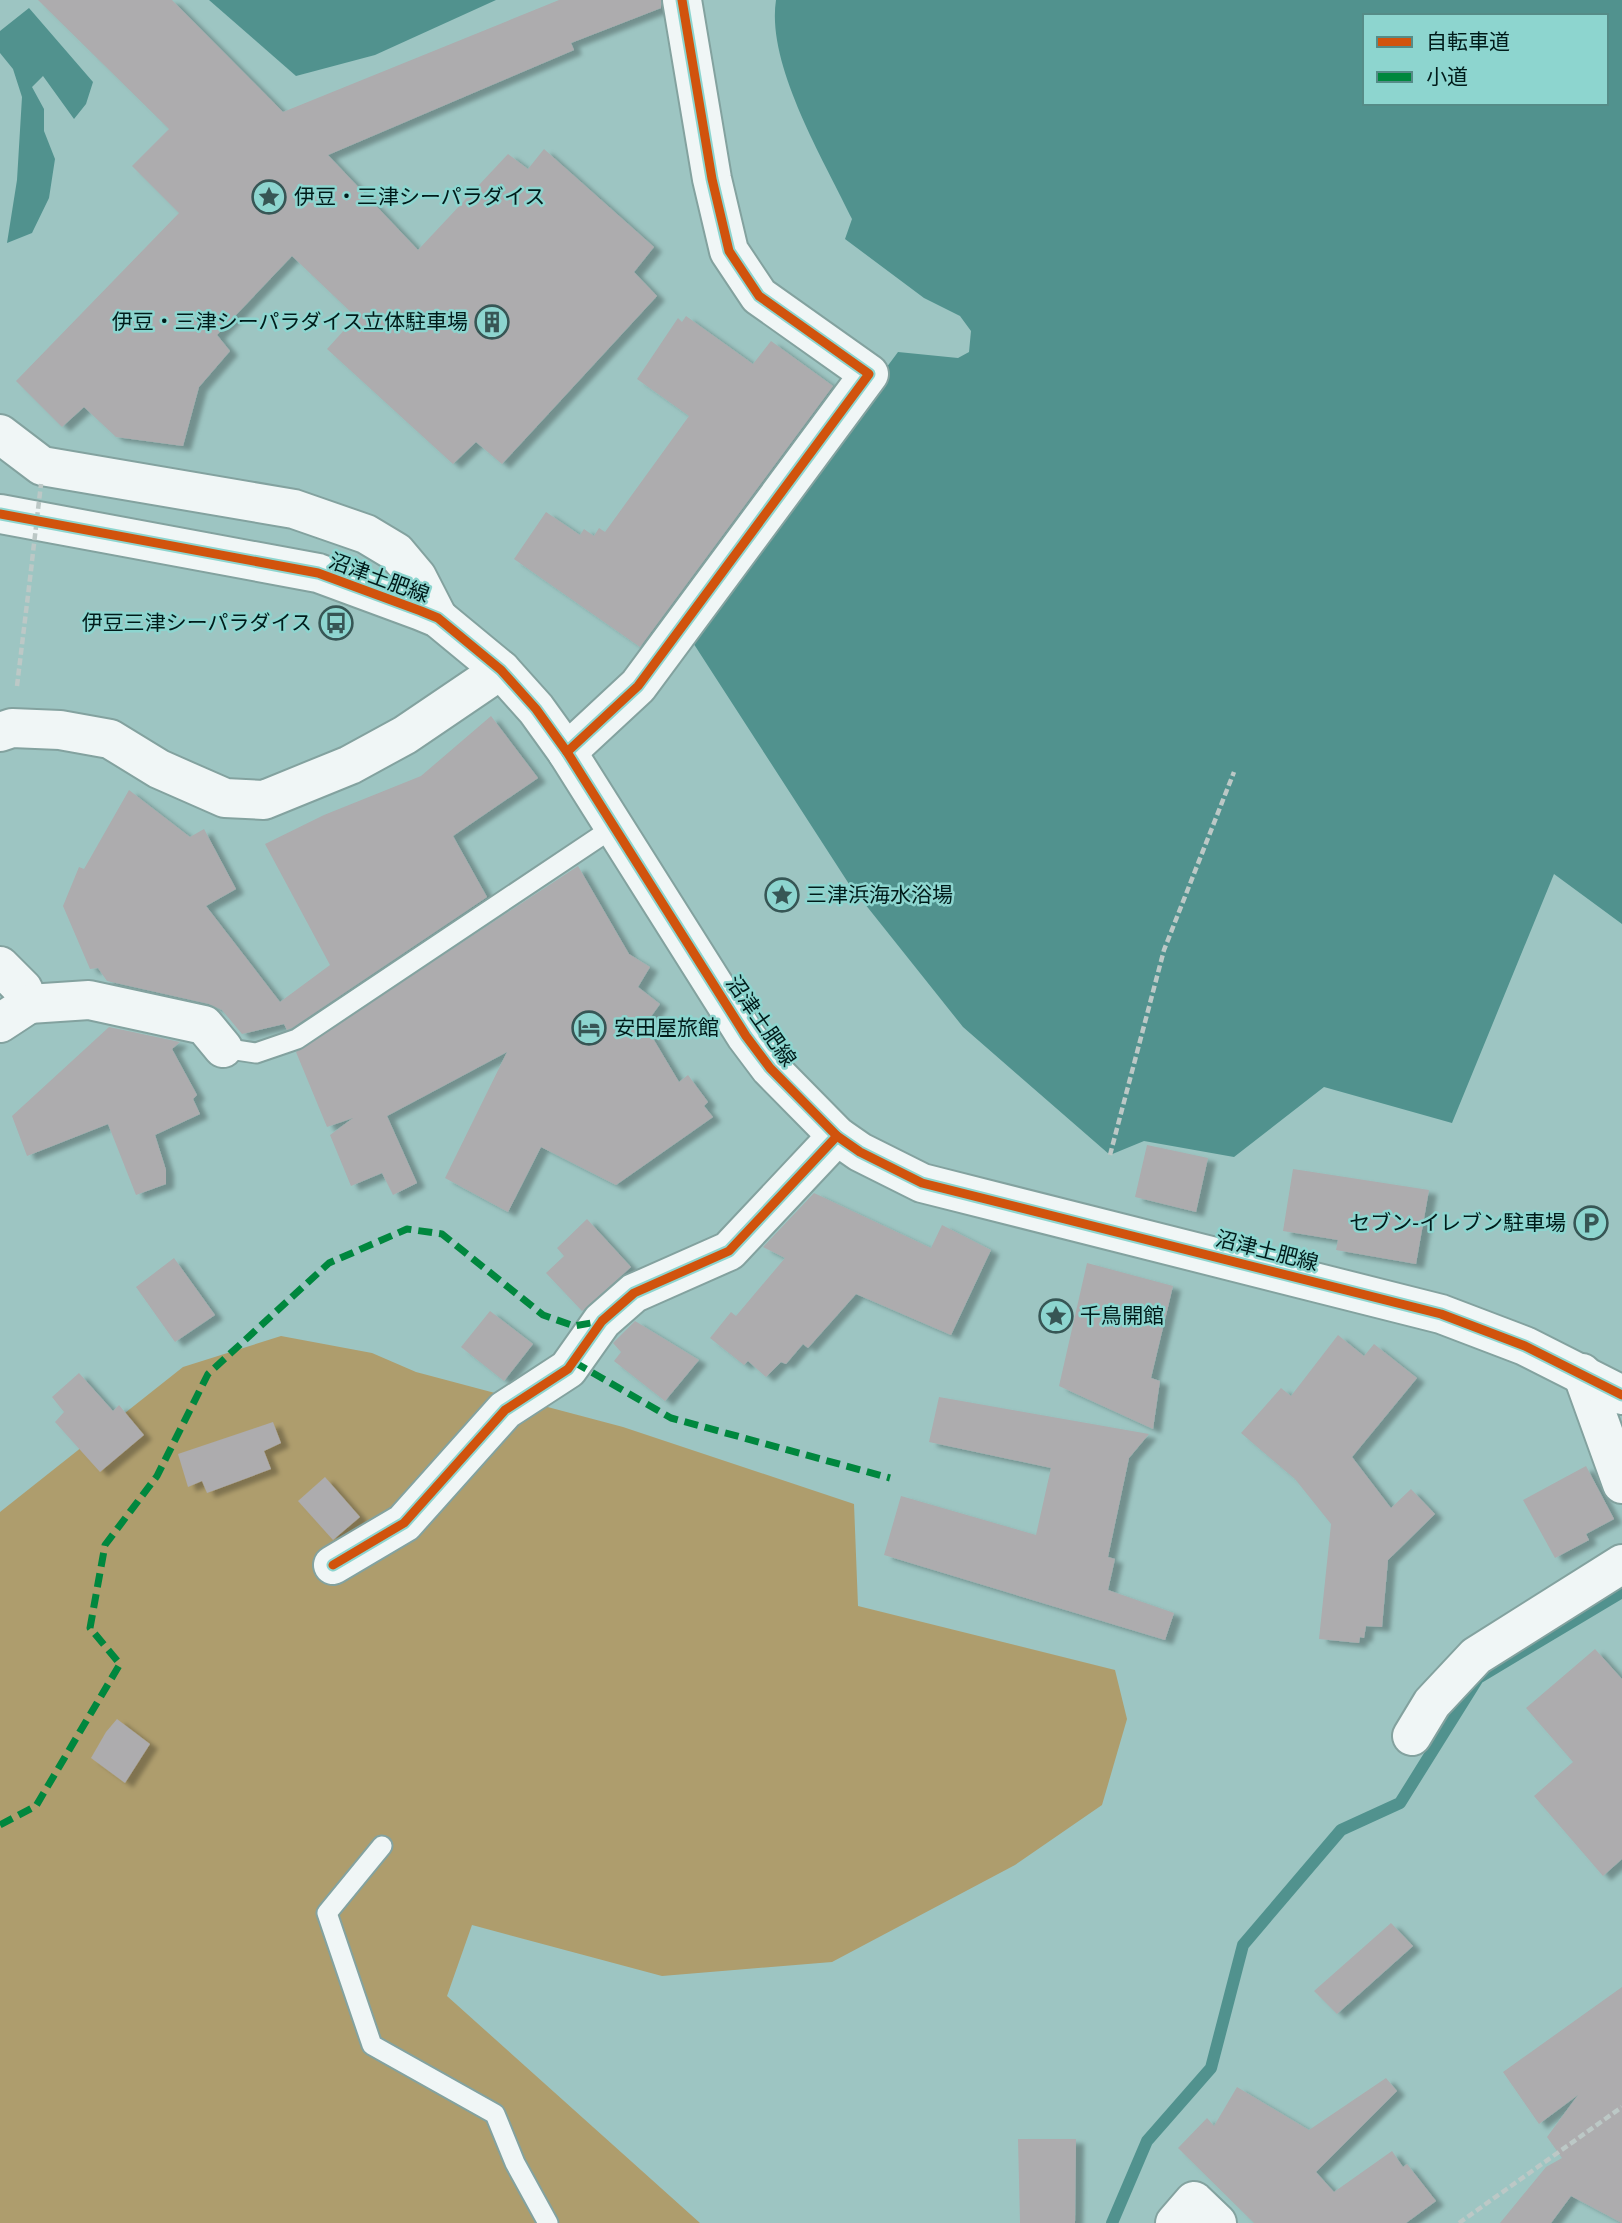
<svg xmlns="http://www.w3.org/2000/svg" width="1622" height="2223" viewBox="0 0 1622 2223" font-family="'Open Sans','Noto Sans JP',sans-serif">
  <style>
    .forest { fill: #ae9d6d }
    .water { fill: #51928e; fill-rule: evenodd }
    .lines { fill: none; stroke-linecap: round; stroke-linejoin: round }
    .stream { stroke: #51928e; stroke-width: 12 }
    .building { fill: #adacae; filter: url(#shadow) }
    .service-casing { stroke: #83a29f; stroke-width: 23 }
    .minor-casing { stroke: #83a29f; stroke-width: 42 }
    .primary-casing { stroke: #83a29f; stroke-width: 42 }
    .path { stroke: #bcc8c6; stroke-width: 4.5; stroke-dasharray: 7 3.5; stroke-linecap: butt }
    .service { stroke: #f0f6f6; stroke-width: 19 }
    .minor { stroke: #f0f6f6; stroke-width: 38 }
    .primary { stroke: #f0f6f6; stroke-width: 38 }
    .path-bridge { stroke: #bcc8c6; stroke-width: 4.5; stroke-dasharray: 7 3.5; stroke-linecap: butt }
    .quiet { stroke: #00873e; stroke-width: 7; stroke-dasharray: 14 7; stroke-linecap: butt }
    .cycleway-casing { stroke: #8dd5cf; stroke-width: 13 }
    .cycleway { stroke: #d1530d; stroke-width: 9 }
    .labels { text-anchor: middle; stroke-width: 5; stroke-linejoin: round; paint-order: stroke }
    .poi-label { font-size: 21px; fill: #001b1a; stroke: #8dd5cf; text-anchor: start }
    .street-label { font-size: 21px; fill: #001b1a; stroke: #8dd5cf }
  </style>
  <defs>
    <filter id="shadow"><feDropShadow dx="8" dy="4.5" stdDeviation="2" flood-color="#0004"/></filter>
  </defs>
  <rect width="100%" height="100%" fill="#9dc5c2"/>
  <polygon class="forest" points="281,1336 372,1353 416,1372 623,1427 854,1504 858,1606 1115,1670 1127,1719 1102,1805 1015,1865 832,1962 662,1976 472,1925 447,1996 700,2223 0,2223 0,1512 183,1367"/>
  <g class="water">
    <polygon points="209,0 496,0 375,55 296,76"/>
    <path d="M776,0H1622V924L1554,874L1452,1123L1324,1087L1234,1157L1144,1141L1110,1155L963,1027L849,884L688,635L898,352L958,358L969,352L971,331L960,316L924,298L845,239L852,219C824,160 766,65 776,0ZM1365,16H1606V103H1365Z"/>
    <polygon points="29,8 93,82 86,104 74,119 43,76 32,87 44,109 44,131 55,159 49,198 32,233 7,243 17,180 22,97 13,69 0,53 0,31"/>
  </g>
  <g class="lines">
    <polyline class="stream" points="1112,2223 1147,2141 1211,2068 1243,1945 1341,1830 1400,1803 1478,1678 1622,1592"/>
  </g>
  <g class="building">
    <polygon points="38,0 172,0 283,112 559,0 661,0 661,8 571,43 574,50 328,155 418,250 508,154 528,169 544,149 654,247 634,272 657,296 502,464 476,442 453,464 327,349 356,317 292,256 217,335 230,351 199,387 183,446 116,437 84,407 62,427 16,381 179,213 132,166 169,129"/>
    <polygon points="686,316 753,364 771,341 833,386 640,647 514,559 546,512 580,535 584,529 594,536 599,528 605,532 689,416 637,379 678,318 682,322"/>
    <polygon points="491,716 538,778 453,836 487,897 292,1028 287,1030 284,1024 242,1034 222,1010 209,1004 107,981 98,968 90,969 63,906 79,867 84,869 129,790 190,837 204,829 236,889 206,906 280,1002 330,965 265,844 324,815 421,776"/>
    <polygon points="578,866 629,954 650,967 638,987 660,1004 645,1025 679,1082 688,1075 708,1102 704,1106 713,1117 616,1185 541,1147 508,1212 445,1178 507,1052 387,1116 417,1183 393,1195 382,1173 351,1186 330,1135 353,1118 327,1127 296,1052"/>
    <polygon points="109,1027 180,1042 172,1049 197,1095 193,1099 200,1114 155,1135 166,1170 166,1184 136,1195 108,1124 27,1156 12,1116"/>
    <polygon points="1147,1145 1208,1158 1196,1212 1135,1197"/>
    <polygon points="1293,1169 1429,1190 1416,1264 1336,1250 1338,1240 1283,1231"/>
    <polygon points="814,1193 931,1248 942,1225 991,1250 951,1335 856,1294 808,1348 803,1344 786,1364 781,1362 766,1377 748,1361 744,1365 710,1338 731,1312 736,1316 785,1258 763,1247"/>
    <polygon points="587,1219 631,1267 582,1311 546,1273 564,1256 557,1248"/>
    <polygon points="174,1258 215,1315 175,1342 136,1287"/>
    <polygon points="1087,1263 1173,1286 1151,1378 1160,1381 1153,1429 1059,1386"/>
    <polygon points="490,1311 533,1344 504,1381 461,1347"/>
    <polygon points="635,1321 699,1360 665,1401 614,1361 621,1352 613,1343"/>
    <polygon points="1338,1335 1364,1356 1374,1344 1417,1378 1352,1457 1391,1508 1411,1489 1435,1514 1388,1560 1382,1627 1366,1626 1364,1638 1360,1637 1359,1643 1319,1639 1331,1524 1295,1479 1241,1433 1281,1388 1291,1396"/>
    <polygon points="79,1373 113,1411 119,1405 144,1435 100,1472 55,1422 64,1412 52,1397"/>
    <polygon points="939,1397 1149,1434 1129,1458 1108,1557 1115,1559 1108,1590 1174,1613 1165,1640 884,1555 901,1496 1036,1535 1051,1468 929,1442"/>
    <polygon points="273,1422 281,1443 264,1451 271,1469 207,1493 202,1481 188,1487 178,1454"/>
    <polygon points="1586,1466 1614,1519 1586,1534 1589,1540 1555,1558 1523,1500"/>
    <polygon points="325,1477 360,1517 333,1540 298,1501"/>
    <polygon points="1595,1649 1622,1679 1622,1859 1603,1876 1534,1796 1573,1762 1526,1708"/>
    <polygon points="117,1719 150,1744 125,1783 91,1758 106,1732"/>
    <polygon points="1391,1923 1413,1946 1337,2014 1314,1991"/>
    <polygon points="1622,1987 1622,2223 1571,2196 1551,2223 1500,2223 1546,2167 1562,2158 1547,2137 1578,2095 1539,2124 1503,2072"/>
    <polygon points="1386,2078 1397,2091 1316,2172 1334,2192 1392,2151 1403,2167 1407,2164 1436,2201 1406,2223 1254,2223 1178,2148 1207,2118 1214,2126 1237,2087 1309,2130"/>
    <polygon points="1018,2139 1076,2139 1075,2223 1020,2223"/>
  </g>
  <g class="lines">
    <defs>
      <g id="service">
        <polyline points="223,1048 256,1053 297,1039 614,827"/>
        <polyline points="382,1846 327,1913 372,2045 495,2114 515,2163 548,2223"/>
      </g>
      <g id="minor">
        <polyline points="0,434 42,466 294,509 366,534 396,552 417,577 438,618"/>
        <polyline points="0,732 12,728 60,730 110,739 159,769 225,798 264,800 350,765 405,735 501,670"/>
        <polyline points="567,752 638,686 869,374 759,296 729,251 712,179 682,0"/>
        <polyline points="0,966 23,989 29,1004 0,1023"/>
        <polyline points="29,1004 89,1000 204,1025 223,1048"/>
        <polyline points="1582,1373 1622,1484"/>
        <polyline points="333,1565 404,1523 505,1410 568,1369 602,1321 634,1293 729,1251 837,1136"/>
        <polyline points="1412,1736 1432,1703 1476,1656 1622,1564"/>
        <polyline points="1175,2223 1194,2201 1217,2223"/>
      </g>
      <polyline id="primary" points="0,514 318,573 421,611 438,618 501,670 536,709 567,752 746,1036 770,1068 837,1136 860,1152 922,1183 1441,1314 1525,1346 1622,1395"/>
    </defs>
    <use href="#service" class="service-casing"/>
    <use href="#minor" class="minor-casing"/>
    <use href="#primary" class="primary-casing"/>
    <g class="path">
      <polyline points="17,686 32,562"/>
      <polyline points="1110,1155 1164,950 1234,772"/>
      <polyline points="1459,2223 1622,2107"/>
    </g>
    <use href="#service" class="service"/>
    <use href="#minor" class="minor"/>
    <use href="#primary" class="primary"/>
    <polyline class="path-bridge" points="32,561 41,484"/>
    <g class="quiet">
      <polyline points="574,1362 671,1418 890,1478"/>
      <polyline points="0,1825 36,1806 120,1664 90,1628 105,1545 157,1476 208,1374 329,1263 407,1229 442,1234 543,1315 574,1326 602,1321"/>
    </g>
    <defs>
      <g id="cycleway">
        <polyline points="0,514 318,573 421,611 438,618 501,670 536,709 567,752 746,1036 770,1068 837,1136 860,1152 922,1183 1441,1314 1525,1346 1622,1395"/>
        <polyline points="567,752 638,686 869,374 759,296 729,251 712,179 682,0"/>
        <polyline points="333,1565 404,1523 505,1410 568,1369 602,1321 634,1293 729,1251 837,1136"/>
      </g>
    </defs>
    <use href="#cycleway" class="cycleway-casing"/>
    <use href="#cycleway" class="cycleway"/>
  </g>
  <defs>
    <symbol id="sight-ring" viewBox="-11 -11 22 22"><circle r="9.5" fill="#8dd5cf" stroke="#375655" stroke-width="1.5"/><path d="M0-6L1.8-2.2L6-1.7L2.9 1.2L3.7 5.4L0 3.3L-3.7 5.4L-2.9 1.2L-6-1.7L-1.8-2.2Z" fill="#375655"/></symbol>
    <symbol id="building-ring" viewBox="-11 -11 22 22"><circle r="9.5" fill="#8dd5cf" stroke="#375655" stroke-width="1.5"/><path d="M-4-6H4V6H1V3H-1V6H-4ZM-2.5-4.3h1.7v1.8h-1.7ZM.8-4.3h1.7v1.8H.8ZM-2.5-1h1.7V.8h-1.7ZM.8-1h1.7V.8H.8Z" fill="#375655"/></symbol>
    <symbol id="bus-ring" viewBox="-11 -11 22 22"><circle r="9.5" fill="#8dd5cf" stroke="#375655" stroke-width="1.5"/><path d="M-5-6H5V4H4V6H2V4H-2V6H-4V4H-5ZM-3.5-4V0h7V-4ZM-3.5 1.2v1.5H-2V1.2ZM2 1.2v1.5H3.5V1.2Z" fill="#375655"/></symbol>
    <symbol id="hotel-ring" viewBox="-11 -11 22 22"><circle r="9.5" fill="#8dd5cf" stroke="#375655" stroke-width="1.5"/><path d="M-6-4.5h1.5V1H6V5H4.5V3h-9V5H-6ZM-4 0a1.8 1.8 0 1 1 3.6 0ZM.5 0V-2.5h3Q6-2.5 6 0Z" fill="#375655"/></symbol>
    <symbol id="parking-ring" viewBox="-11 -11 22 22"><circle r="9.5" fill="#8dd5cf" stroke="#375655" stroke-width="1.5"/><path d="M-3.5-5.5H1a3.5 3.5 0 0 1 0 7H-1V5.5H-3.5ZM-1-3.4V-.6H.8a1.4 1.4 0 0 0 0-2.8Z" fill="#375655"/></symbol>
  </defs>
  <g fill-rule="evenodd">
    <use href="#sight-ring" x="250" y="178" width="38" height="38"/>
    <use href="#building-ring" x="473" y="303" width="38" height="38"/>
    <use href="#bus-ring" x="317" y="604" width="38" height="38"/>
    <use href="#sight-ring" x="763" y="876" width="38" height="38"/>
    <use href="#hotel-ring" x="570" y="1009" width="38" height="38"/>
    <use href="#parking-ring" x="1572" y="1204" width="38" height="38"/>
    <use href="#sight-ring" x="1037" y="1297" width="38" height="38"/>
  </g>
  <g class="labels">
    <g class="poi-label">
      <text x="294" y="204">伊豆・三津シーパラダイス</text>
      <text x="468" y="329" text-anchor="end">伊豆・三津シーパラダイス立体駐車場</text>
      <text x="312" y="630" text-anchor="end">伊豆三津シーパラダイス</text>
      <text x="806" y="902">三津浜海水浴場</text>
      <text x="614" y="1035">安田屋旅館</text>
      <text x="1566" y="1230" text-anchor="end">セブン-イレブン駐車場</text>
      <text x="1080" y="1323">千鳥開館</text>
    </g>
    <g class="street-label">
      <text transform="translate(379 578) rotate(20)" y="7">沼津土肥線</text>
      <text transform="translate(761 1021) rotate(55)" y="7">沼津土肥線</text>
      <text transform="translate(1267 1251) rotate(14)" y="7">沼津土肥線</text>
    </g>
  </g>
  <rect x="1363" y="14" width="245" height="91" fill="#8dd5cf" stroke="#558b87" stroke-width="2"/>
  <rect x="1377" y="37" width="35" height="10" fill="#d1530d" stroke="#558b87" stroke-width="2"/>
  <text x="1426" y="49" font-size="21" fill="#001b1a">自転車道</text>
  <rect x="1377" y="72" width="35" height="10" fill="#00873e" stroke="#558b87" stroke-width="2"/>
  <text x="1426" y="84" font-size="21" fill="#001b1a">小道</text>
</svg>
